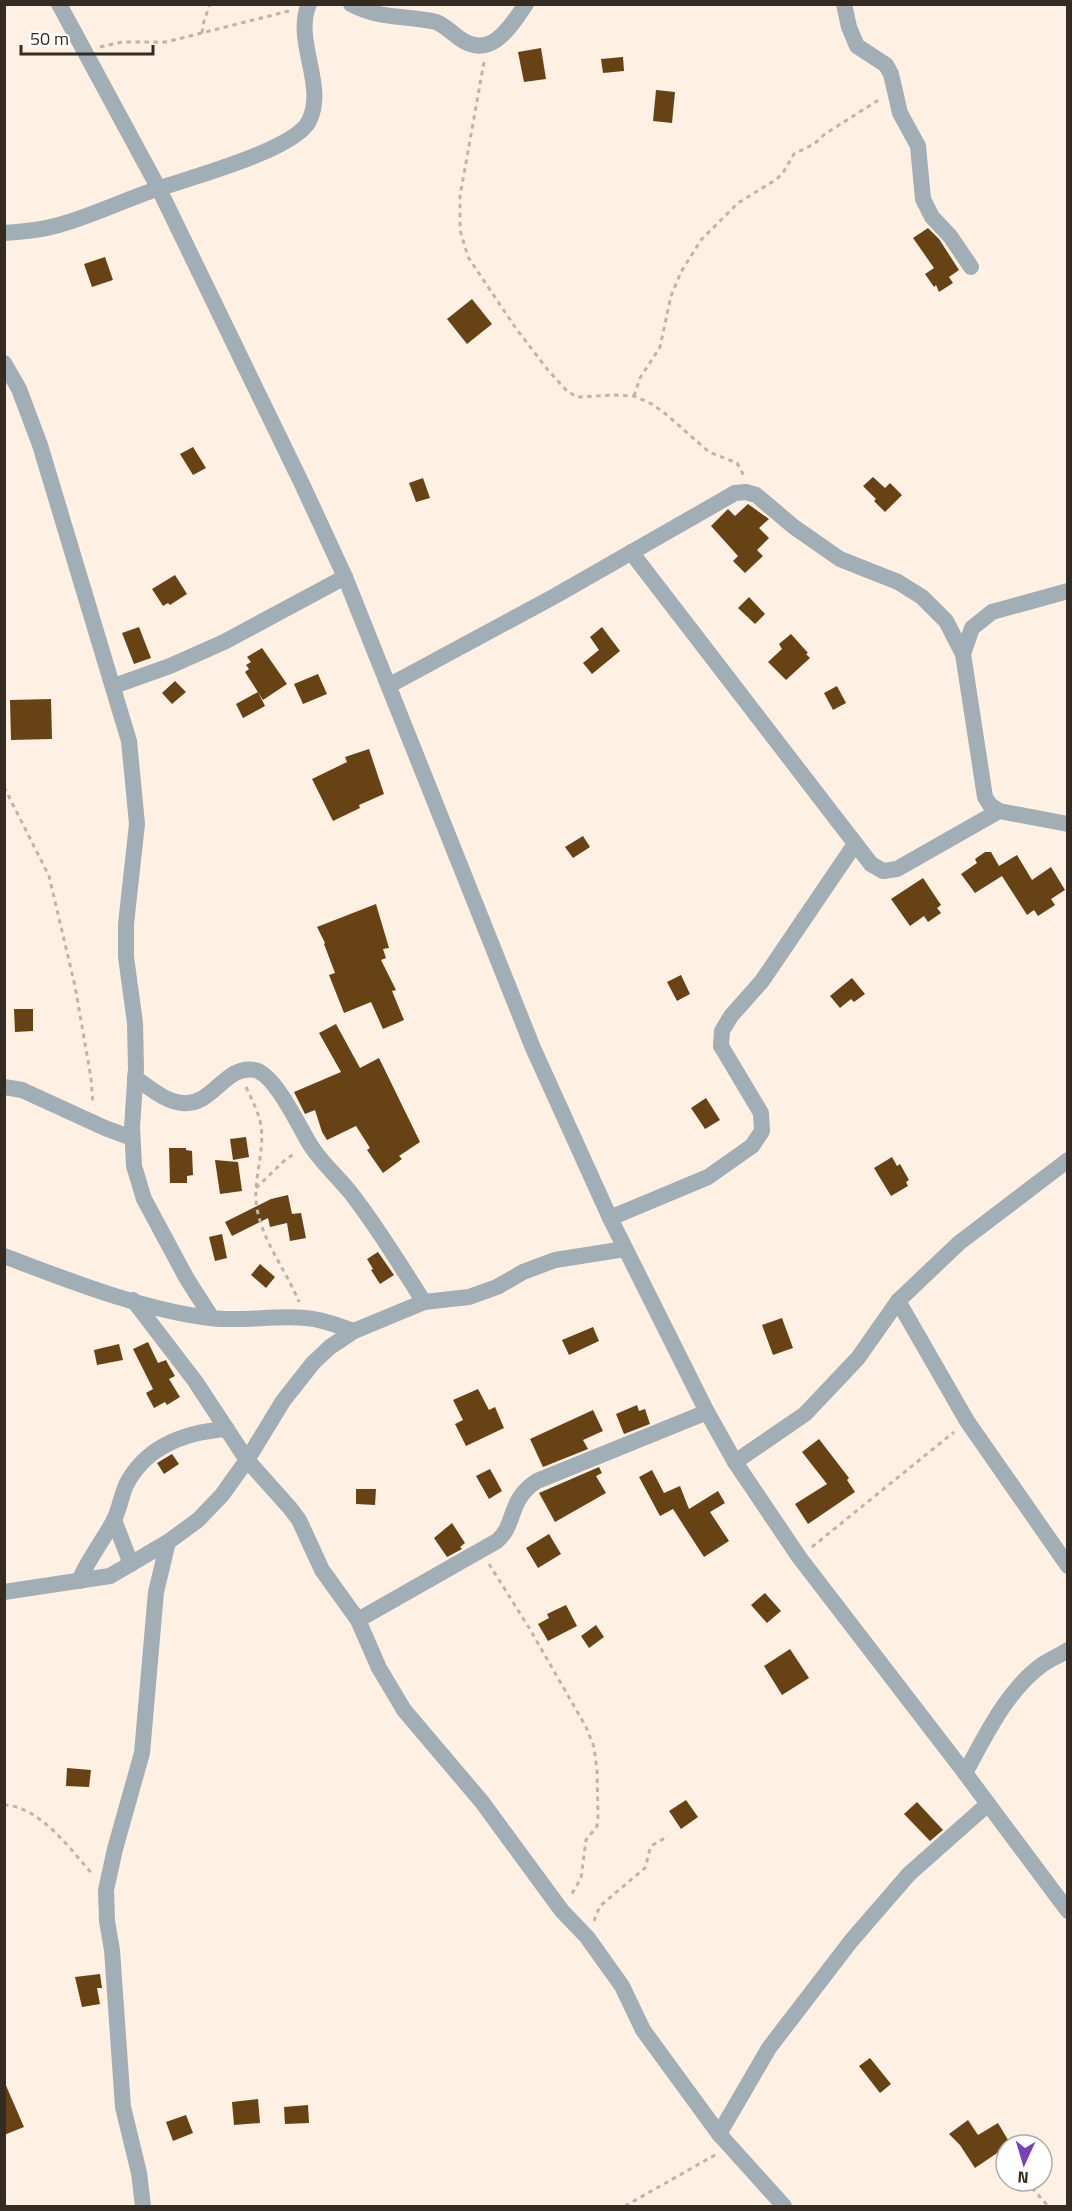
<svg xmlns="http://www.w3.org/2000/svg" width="1072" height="2211" viewBox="0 0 1072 2211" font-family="'Titillium Web',sans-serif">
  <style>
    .building { fill: #664215 }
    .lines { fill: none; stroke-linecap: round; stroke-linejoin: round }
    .path { stroke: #c0b4a8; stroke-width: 3; stroke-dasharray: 4.5 4.5; stroke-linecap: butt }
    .minor { stroke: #a1aeb5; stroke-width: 16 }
  </style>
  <rect width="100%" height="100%" fill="#fef0e3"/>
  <g class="building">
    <polygon points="541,48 546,79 524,82 518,52"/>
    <polygon points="623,57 624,71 603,73 601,59"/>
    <polygon points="656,90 675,92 672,123 653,121"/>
    <polygon points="928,228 939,239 959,270 949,277 953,283 939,292 936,285 934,287 925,274 934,268 913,238"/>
    <polygon points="105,257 113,280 92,287 84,264"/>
    <polygon points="472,299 492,324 467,344 447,319"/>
    <polygon points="193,447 206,468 193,475 180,454"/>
    <polygon points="873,477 885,488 890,483 902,495 885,512 874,501 876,499 863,486"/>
    <polygon points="423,478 430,498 416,502 409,483"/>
    <polygon points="748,504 769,519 759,528 769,538 757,550 763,556 745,573 733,561 738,556 711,526 728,509 735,516"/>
    <polygon points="175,575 187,594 170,605 168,603 163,606 152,589"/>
    <polygon points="749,597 765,614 755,624 738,608"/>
    <polygon points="139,627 151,658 134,664 122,633"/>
    <polygon points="602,627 620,651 592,674 583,663 599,650 590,637"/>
    <polygon points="791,634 808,653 806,654 810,658 786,680 768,662 782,649 779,644"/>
    <polygon points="262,648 287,684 263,700 245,672 249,669 246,665 251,662 247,657"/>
    <polygon points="318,674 327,694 303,704 294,684"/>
    <polygon points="175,681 186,692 172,704 162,693"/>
    <polygon points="837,686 846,703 833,710 824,693"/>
    <polygon points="258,692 265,706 243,718 236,704"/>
    <polygon points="51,699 52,739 11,740 10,700"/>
    <polygon points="369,749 384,794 359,805 360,808 333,821 312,779 347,762 345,757"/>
    <polygon points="583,836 590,847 573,858 565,847"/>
    <polygon points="985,852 991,852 999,866 1017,855 1032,880 1051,867 1065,890 1051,899 1055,905 1038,916 1034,910 1027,915 1002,876 975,893 961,874 977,863 975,859"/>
    <polygon points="923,878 941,905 937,908 941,913 928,922 924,916 910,926 891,899"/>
    <polygon points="376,904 389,948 383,949 386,958 381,960 396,990 392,991 404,1020 383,1029 371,1002 344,1013 329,975 335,973 324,944 325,943 317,927"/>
    <polygon points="681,975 690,994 677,1001 667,982"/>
    <polygon points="852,978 865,994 854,1002 851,999 840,1008 830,996"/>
    <polygon points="14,1009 33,1009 33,1031 15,1032"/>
    <polygon points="336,1024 360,1068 379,1058 420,1142 399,1156 402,1159 383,1173 367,1150 370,1148 356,1126 327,1140 322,1132 315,1110 305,1114 294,1092 341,1072 319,1033"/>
    <polygon points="706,1098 720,1120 705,1129 691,1108"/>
    <polygon points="246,1137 249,1157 233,1160 230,1139"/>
    <polygon points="169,1148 186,1148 186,1150 192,1151 193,1175 187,1176 187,1183 170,1183"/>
    <polygon points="892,1157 897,1166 900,1164 909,1180 906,1182 908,1186 891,1196 874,1168"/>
    <polygon points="215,1160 238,1162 242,1191 220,1194"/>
    <polygon points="288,1195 292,1214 301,1213 306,1238 290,1241 287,1223 270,1227 268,1218 232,1236 225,1222 271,1199"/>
    <polygon points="222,1234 227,1258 215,1261 209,1237"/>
    <polygon points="378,1252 394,1275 380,1284 371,1270 373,1269 367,1259"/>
    <polygon points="260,1264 275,1277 266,1288 251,1275"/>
    <polygon points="782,1318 793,1348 773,1355 762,1325"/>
    <polygon points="593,1327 599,1341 569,1355 562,1340"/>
    <polygon points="148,1342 158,1363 166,1360 168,1364 175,1376 169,1379 180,1397 167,1405 165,1402 154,1408 146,1393 153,1389 133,1349"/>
    <polygon points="119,1344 123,1360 97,1365 94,1350"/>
    <polygon points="478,1389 489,1410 495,1407 504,1428 466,1446 455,1424 463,1420 453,1400"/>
    <polygon points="637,1405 639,1411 645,1409 650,1424 624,1434 616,1414"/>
    <polygon points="593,1410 603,1431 583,1440 588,1449 543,1467 530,1439"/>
    <polygon points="819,1439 849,1478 847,1480 855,1492 808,1524 795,1504 827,1484 802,1452"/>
    <polygon points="172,1454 179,1464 164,1474 157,1463"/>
    <polygon points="599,1467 602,1473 596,1476 606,1493 555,1522 539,1493"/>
    <polygon points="490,1469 502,1491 489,1499 476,1476"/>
    <polygon points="652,1470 664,1493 680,1486 689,1509 718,1491 725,1503 710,1512 729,1541 704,1557 673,1509 660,1516 639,1477"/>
    <polygon points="356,1489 376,1489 375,1505 356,1504"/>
    <polygon points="452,1523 465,1543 460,1547 462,1549 447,1557 434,1538"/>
    <polygon points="549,1534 561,1554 538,1568 526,1548"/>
    <polygon points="765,1593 781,1611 767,1623 751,1605"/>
    <polygon points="566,1605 577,1626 548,1641 538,1624 549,1618 547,1614"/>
    <polygon points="596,1625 604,1637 589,1648 581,1636"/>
    <polygon points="790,1649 809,1678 782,1695 764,1666"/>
    <polygon points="67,1768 91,1770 89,1787 66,1786"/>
    <polygon points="686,1800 698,1817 681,1829 669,1811"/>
    <polygon points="917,1802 943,1830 930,1841 904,1814"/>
    <polygon points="100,1974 102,1988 97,1988 100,2004 82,2007 75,1977"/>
    <polygon points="870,2058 891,2084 880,2093 859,2066"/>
    <polygon points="4,2081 24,2127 4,2135"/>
    <polygon points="258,2099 260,2123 234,2125 232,2102"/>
    <polygon points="308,2105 309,2123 285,2124 284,2107"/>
    <polygon points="186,2115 193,2133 173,2141 166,2122"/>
    <polygon points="968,2120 978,2135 998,2123 1011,2145 1006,2145 1006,2147 975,2168 960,2145 949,2134"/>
  </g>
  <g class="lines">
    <g class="path">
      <polyline points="202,33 204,21 210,4"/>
      <polyline points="100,47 122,42 166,42 289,11"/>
      <polyline points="484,62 460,196 460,230 468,257 515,327 547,369 567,391 577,397 614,395 634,396 652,404 667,415 709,452 737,463 744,476"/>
      <polyline points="634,396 640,378 660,347 671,296 681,272 701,240 738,203 777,179 784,171 794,154 814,144 825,134 880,99"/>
      <polyline points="4,787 49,876 75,986 91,1078 93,1105"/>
      <path d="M246,1087C252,1100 259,1113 261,1126C265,1154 252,1181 257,1209C264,1244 286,1270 299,1302"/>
      <polyline points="256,1188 286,1159 296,1153"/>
      <polyline points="812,1547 954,1432"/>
      <polyline points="489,1564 531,1631 586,1727 594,1747 597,1770 598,1818 597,1826 586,1840 581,1878 570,1897"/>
      <path d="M4,1805C40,1806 72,1851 93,1875"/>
      <polyline points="594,1921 600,1906 645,1868 650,1849 653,1845 668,1836"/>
      <polyline points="1026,2181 1048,2206"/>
      <polyline points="625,2206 715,2155"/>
    </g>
    <g class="minor">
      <polyline points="59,4 159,189 302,484 345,577 533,1048 610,1218 707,1412 735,1462 799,1557 965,1773 1068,1911"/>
      <path d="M351,4C376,18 404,16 432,21C441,22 451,32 459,38C491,61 510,27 526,4"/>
      <polyline points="844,4 849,27 857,46 886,65 891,74 900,113 918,146 923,199 932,217 950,236 971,267"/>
      <path d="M4,233C23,232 41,230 59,225C92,216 124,200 157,189C189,178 295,150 309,121C327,85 293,41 309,4"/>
      <polyline points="4,363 19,389 40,445 129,741 137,824 126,924 126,957 135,1023 136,1068 132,1127 134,1166 144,1199 187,1279 212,1318"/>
      <polyline points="631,552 871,864 883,871 897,869 999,811"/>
      <polyline points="963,654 972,628 992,612 1068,591"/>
      <polyline points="390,685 555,596 735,493 746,492 756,495 794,527 840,559 898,582 922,597 946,621 963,654 985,797 990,805 999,811 1068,824"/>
      <polyline points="114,686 170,666 224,642 345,577"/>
      <path d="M135,1078C149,1087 165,1102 183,1103C213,1106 225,1064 255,1070C276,1075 300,1129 311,1146C322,1163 337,1176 350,1192C377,1226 400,1265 424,1302"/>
      <polyline points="4,1087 22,1090 105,1128 132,1138"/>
      <polyline points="610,1218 708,1177 752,1146 762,1131 761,1113 721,1046 722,1031 731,1016 762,981 855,844"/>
      <path d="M4,1256C68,1280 142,1310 210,1318C242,1322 274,1315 306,1318C323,1319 338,1326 354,1331"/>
      <polyline points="133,1300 195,1381 247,1460 290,1508 299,1520 322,1570 358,1620 379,1668 404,1710 482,1802 562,1911 587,1937 622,1986 643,2030 719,2134 784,2206"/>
      <polyline points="898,1301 967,1421 1068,1566"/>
      <polyline points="735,1462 805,1414 858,1358 898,1301 959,1243 1068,1160"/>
      <polyline points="114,1520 131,1564"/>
      <path d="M79,1581C88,1559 103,1541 114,1520C119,1510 121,1497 126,1485C146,1446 185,1432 227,1429"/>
      <polyline points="4,1592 110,1576 168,1542 198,1520 222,1495 247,1460 283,1401 313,1363 330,1347 354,1331 424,1302 469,1297 497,1287 523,1272 555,1260 625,1249"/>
      <path d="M358,1620L497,1541C517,1524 507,1500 537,1481L707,1412"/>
      <path d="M965,1773C986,1735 1007,1690 1043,1664C1051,1659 1060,1655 1068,1650"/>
      <polyline points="719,2134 769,2048 851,1941 909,1874 988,1804"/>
      <polyline points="143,2206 139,2173 123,2107 112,1950 107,1921 106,1890 115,1849 142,1753 156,1592 168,1542"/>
    </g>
  </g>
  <rect width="1072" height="2211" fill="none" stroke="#342c23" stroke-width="12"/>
  <g transform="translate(1024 2163) rotate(184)"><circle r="28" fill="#ffffff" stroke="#aeaba7" stroke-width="1.5"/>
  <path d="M0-4.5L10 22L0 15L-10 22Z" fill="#7841b8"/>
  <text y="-9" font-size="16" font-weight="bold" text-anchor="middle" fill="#342c23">N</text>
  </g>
  <path d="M21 45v9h132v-9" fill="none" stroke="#342c23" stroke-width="3"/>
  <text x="30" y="45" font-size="18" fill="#342c23" stroke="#ffffff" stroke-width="4.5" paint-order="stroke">50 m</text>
</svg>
